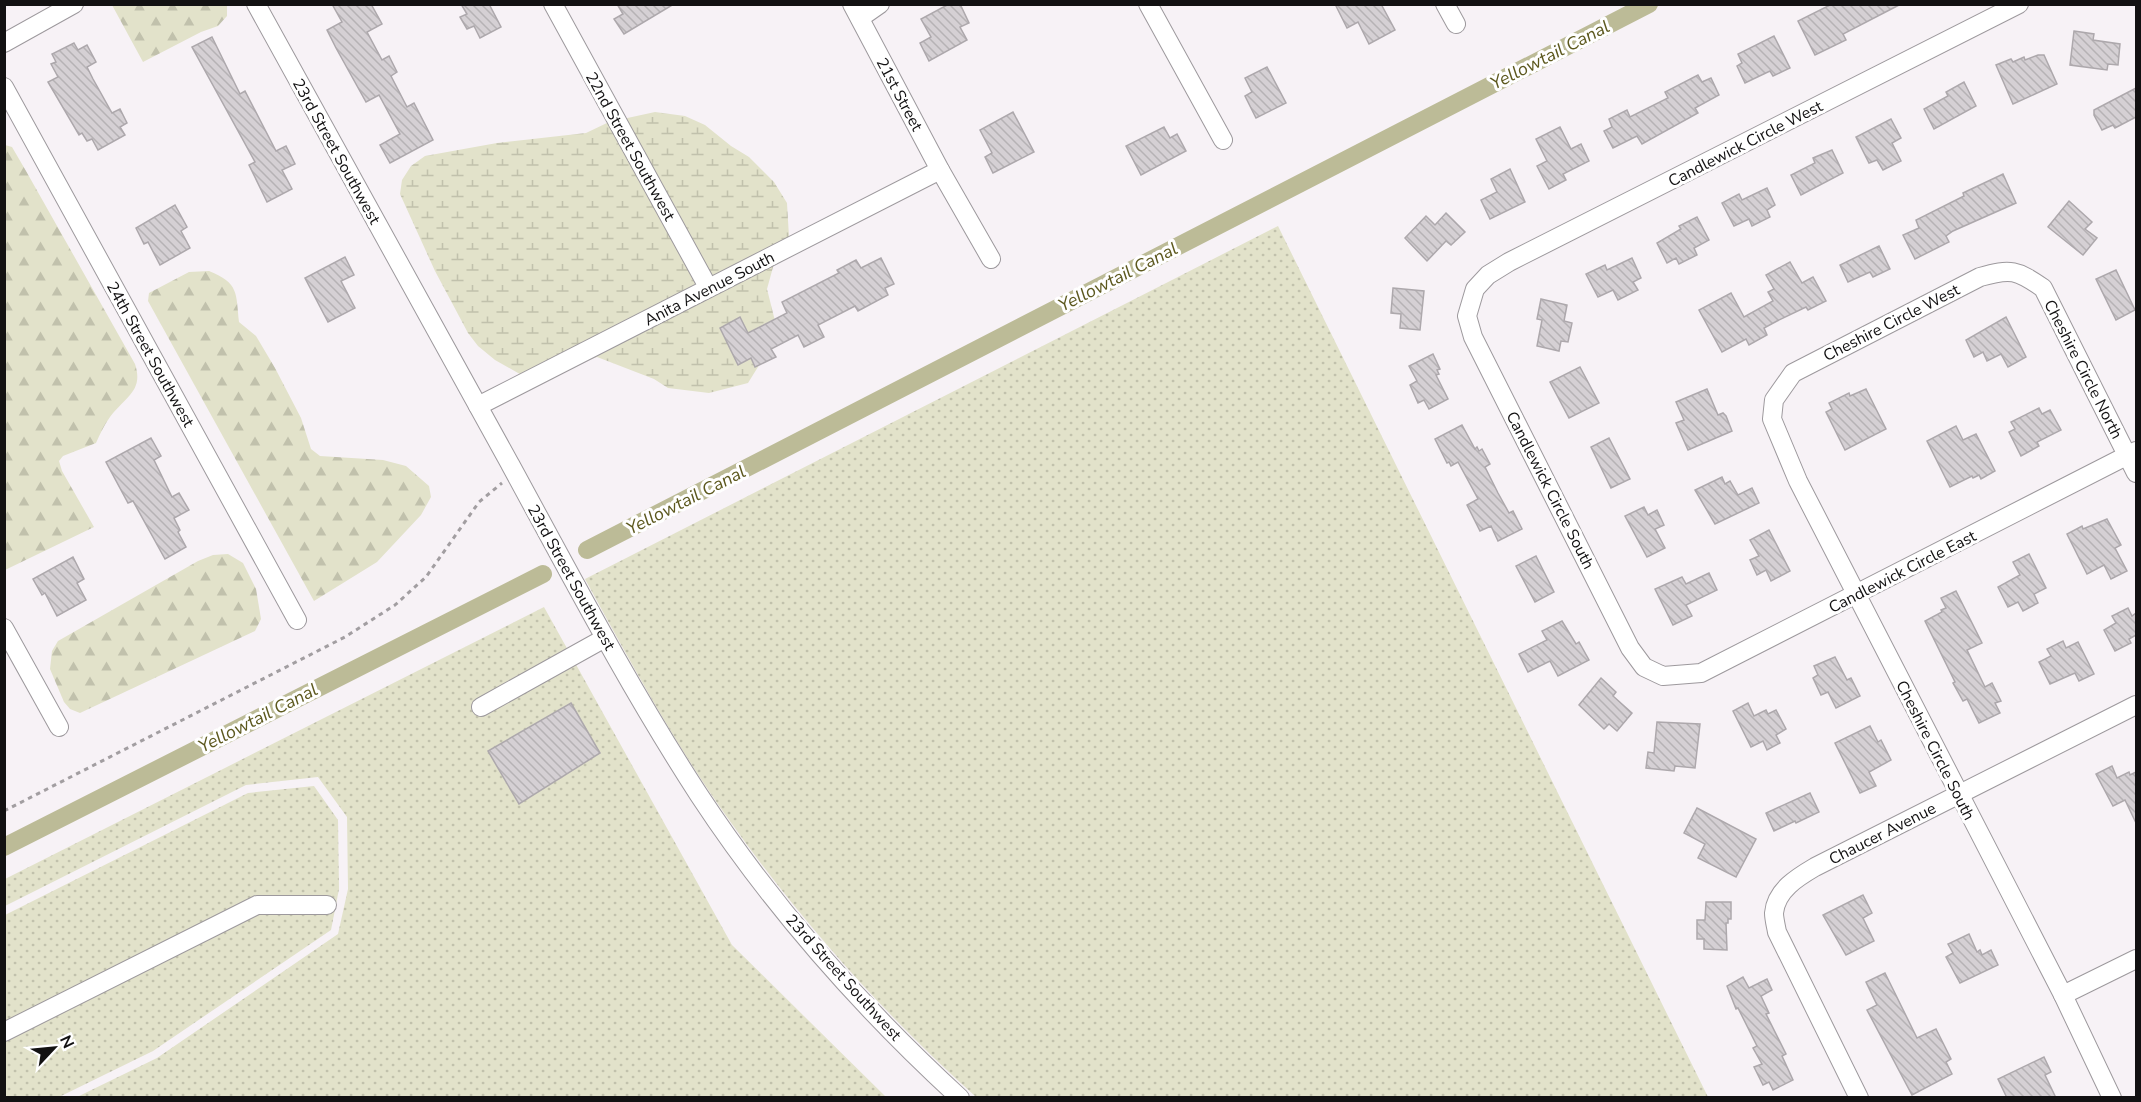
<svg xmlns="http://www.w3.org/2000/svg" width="2141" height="1102" viewBox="0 0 2141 1102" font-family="'Nunito Sans',sans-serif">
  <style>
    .grass { fill: url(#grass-dots) }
    .forest { fill: url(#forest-firs) }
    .wetland { fill: url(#wetland-marsh) }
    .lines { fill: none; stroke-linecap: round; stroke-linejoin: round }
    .canal { stroke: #bcbb97; stroke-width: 18 }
    .building { fill: url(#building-back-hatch); stroke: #ada8ac; stroke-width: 1.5 }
    .minor-casing { stroke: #9d999d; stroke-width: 20 }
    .path { stroke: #a29ea1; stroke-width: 3; stroke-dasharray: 4.5 4.5; stroke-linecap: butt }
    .minor { stroke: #fff; stroke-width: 18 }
    .labels { text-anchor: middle; stroke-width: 6; stroke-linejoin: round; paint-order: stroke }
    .street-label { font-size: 16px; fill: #121112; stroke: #fff }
    .water-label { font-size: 18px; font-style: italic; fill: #5d591f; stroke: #fff }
  </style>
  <defs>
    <pattern id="grass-dots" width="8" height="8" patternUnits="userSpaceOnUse" patternTransform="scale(1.5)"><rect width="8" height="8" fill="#e2e2ca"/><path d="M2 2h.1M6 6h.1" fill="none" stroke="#c1c1ac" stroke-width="1.8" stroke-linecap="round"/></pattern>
    <pattern id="forest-firs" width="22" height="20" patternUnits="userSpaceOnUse" patternTransform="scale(1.5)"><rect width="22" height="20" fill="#e2e2ca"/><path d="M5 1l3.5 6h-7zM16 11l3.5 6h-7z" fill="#c1c1ac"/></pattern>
    <pattern id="wetland-marsh" width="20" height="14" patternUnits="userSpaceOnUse" patternTransform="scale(1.5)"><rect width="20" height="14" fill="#e2e2ca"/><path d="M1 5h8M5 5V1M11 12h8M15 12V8" fill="none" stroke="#c1c1ac"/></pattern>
    <pattern id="building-back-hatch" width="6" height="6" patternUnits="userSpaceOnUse" patternTransform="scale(1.5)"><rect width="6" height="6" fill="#d5d0d4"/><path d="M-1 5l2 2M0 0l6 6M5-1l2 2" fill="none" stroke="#b6b2b5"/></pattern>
  </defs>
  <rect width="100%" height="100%" fill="#f7f2f6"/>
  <g class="grass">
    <path d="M1278,226L1708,1097H976C885,1015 803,924 732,824C676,747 631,663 585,579Z"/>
    <polygon points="544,607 732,945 886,1097 77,1097 157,1058 338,934 348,889 347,817 318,777 246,785 5,906 5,879"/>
    <polygon points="314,786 338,820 339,889 331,930 153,1051 59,1097 5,1098 5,915 248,793"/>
  </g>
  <g class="forest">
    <polygon points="112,5 227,5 227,16 218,26 201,32 143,62"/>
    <path d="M5,145L12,147L26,171L135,364C144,391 125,397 110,417C104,425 100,434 96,443L63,456L59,461L62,471L94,527L5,570Z"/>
    <path d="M209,271C239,283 236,293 239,322L256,336L275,368L301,418L311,449L320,456L383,460L406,466L429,486L431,497L421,515L377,562L314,601L148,301L149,293L189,272Z"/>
    <polygon points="228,554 243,563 256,589 261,619 255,631 80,713 70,709 64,702 50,669 52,651 58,641 198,561 213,555"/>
  </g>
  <polygon class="wetland" points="655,112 685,116 705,125 731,146 749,157 774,182 787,203 789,237 775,260 767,289 776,325 776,338 748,383 709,393 668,388 654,379 597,357 551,373 525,377 495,360 478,346 468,333 435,271 400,194 402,180 411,166 425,156 497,143 586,133 609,122"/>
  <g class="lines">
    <g class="canal">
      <polyline points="587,550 1649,4"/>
      <polyline points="4,847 543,574"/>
    </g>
  </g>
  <g class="building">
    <polygon points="332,4 371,4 382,24 367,32 382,60 389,56 397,72 391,76 407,107 414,103 433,140 390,163 380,145 400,134 379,95 366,102 336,48 327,30 342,22"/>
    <polygon points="461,4 489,4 501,27 480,38 474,26 467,29 460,17 467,14"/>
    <polygon points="617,4 674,4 624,34 614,19 623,14"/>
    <polygon points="949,4 960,4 969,23 960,27 967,40 929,61 920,43 931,37 921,19"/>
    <polygon points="1335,4 1381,4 1395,30 1369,44 1358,22 1347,28"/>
    <polygon points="1832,4 1901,4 1843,34 1846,40 1815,55 1798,21"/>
    <polygon points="2074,31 2094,34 2093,40 2120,44 2118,65 2108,64 2107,70 2070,65"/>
    <polygon points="1774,36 1790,68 1773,76 1770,71 1745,83 1737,66 1742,63 1738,54"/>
    <polygon points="212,37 240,94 245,91 276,151 286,146 295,164 282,170 292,189 267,202 249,165 255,162 192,47"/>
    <polygon points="74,43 78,50 87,45 96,62 87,67 93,79 112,113 120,109 127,123 120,127 125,135 98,150 92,139 87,141 82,133 79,135 48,82 58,77 51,64 56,62 52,54"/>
    <polygon points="2038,55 2044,55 2057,84 2013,104 1996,65 2011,59 2013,62 2024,57 2025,60"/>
    <polygon points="1267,67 1286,103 1256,118 1245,96 1252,92 1245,78"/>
    <polygon points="1698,75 1702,82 1711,78 1719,95 1695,108 1698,113 1642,144 1637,136 1613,148 1604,131 1612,127 1609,119 1627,110 1630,117 1668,98 1665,92"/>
    <polygon points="1964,82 1976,106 1934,129 1924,109 1948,96 1946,92"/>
    <polygon points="2136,88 2136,117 2115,128 2113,125 2102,130 2094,115 2094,110"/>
    <polygon points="1013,112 1034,152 993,173 985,157 992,153 980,130"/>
    <polygon points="1891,119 1901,138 1892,143 1901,161 1883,170 1877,160 1869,163 1856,137"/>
    <polygon points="1164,127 1170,138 1177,134 1186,151 1141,175 1126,146"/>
    <polygon points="1560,127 1571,149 1581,144 1589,161 1563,174 1566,180 1549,189 1537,166 1547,161 1536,139"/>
    <polygon points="1832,150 1843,173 1801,195 1791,175 1815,163 1813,158"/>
    <polygon points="1510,169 1525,202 1490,219 1481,200 1497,192 1491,179"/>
    <polygon points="2003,174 2016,203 1953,231 1946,236 1949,242 1915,259 1903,235 1919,228 1916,220 1964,196 1963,193"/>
    <polygon points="1767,188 1775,205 1767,210 1770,217 1752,226 1749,219 1734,226 1722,203 1739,194 1742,200"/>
    <polygon points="2069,201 2092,222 2085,229 2097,238 2083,255 2048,227"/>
    <polygon points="175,205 187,227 181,231 190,248 160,265 148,242 144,244 136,228"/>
    <polygon points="1446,213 1465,232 1451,245 1446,241 1427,261 1405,238 1426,216 1435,225"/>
    <polygon points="1697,217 1709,240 1694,248 1697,255 1679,264 1676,258 1667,263 1657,243 1681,229 1679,226"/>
    <polygon points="1879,246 1890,269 1873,277 1870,272 1848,282 1840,265"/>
    <polygon points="345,257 354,275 341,281 355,308 328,322 305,278"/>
    <polygon points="881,258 894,284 885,288 888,295 858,311 855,306 818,325 824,337 804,347 798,335 771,349 776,357 755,367 751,358 738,365 720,328 740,317 748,333 787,313 782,302 839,273 837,270 856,260 861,268"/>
    <polygon points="1632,258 1641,278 1633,282 1638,290 1618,300 1613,290 1598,297 1586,274 1605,265 1607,270"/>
    <polygon points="1790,262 1802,283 1813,277 1826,301 1808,310 1806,307 1777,321 1764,328 1767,335 1749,345 1746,339 1722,352 1699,310 1731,293 1744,317 1773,301 1768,292 1774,289 1766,275"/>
    <polygon points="2116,270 2135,310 2116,320 2096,279"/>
    <polygon points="1393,288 1424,291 1420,330 1400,328 1401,314 1391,313"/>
    <polygon points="1541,299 1567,305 1564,321 1572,323 1568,342 1561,341 1559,351 1537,346 1542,320 1537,319"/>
    <polygon points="2006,317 2026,357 2008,367 2001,354 1987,361 1983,352 1974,357 1966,340"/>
    <polygon points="1433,354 1440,369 1437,370 1439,374 1436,375 1448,399 1429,409 1424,400 1418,403 1410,385 1417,381 1409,366"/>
    <polygon points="1580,367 1599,403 1569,418 1550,382"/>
    <polygon points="1707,389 1718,415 1723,413 1726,416 1732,431 1688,450 1676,423 1684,420 1676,402"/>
    <polygon points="1866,389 1886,429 1845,450 1826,412 1832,409 1829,403 1849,393 1850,396"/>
    <polygon points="2039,408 2042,414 2050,410 2061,430 2037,442 2039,446 2021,456 2009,432 2015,429 2011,422"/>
    <polygon points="1462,425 1475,449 1477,447 1479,451 1482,449 1490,464 1485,467 1498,493 1509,513 1513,511 1522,529 1498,541 1491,526 1480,531 1467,505 1478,499 1458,462 1451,466 1449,462 1447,463 1435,439"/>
    <polygon points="1956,426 1963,440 1976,434 1995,471 1981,479 1979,475 1973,478 1972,476 1950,487 1927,441"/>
    <polygon points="151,438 161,456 154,460 172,497 179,493 189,510 174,518 180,530 178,532 186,547 165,559 133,501 128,503 106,462"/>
    <polygon points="1609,438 1630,479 1611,488 1591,447"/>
    <polygon points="1722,477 1725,484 1730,481 1738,495 1752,488 1759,503 1715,524 1695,490"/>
    <polygon points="1644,507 1648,515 1657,510 1664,525 1655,529 1665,548 1647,557 1625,516"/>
    <polygon points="2107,519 2121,545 2115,548 2127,571 2111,579 2104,565 2087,574 2067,534 2082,526 2083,529"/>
    <polygon points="1769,530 1790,571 1771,581 1766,570 1757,575 1750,560 1759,556 1750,540"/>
    <polygon points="2029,554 2046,588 2034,594 2038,603 2023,611 2018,602 2008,607 1998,587 2020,575 2013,562"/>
    <polygon points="1536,556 1554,592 1535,602 1516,566"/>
    <polygon points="73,557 84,579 77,583 86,600 57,616 45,593 42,595 33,579"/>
    <polygon points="1709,573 1717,590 1686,605 1692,616 1673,625 1655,589 1682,577 1686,584"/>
    <polygon points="1956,591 1982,643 1967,650 1985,687 1992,683 2001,701 1995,703 2000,713 1979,723 1967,699 1963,701 1953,683 1955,682 1925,621 1942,612 1941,610 1946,608 1941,598"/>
    <polygon points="2128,608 2132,616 2136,613 2136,635 2129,639 2131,643 2115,651 2104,630 2116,623 2112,616"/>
    <polygon points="1562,621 1576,644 1579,642 1589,660 1558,676 1550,661 1528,672 1519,654 1547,640 1542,631"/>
    <polygon points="2063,641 2066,648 2078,642 2094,674 2079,681 2075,673 2050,684 2039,662 2051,656 2047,649"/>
    <polygon points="1835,657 1847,680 1851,678 1860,696 1836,708 1828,692 1821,695 1813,678 1818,675 1814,666"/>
    <polygon points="1601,678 1616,692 1613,696 1632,713 1617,731 1609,724 1604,729 1579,705"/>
    <polygon points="571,703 600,753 519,804 488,751"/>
    <polygon points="1748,703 1754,716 1766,710 1768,714 1776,710 1786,729 1776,735 1780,743 1767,750 1763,741 1751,747 1733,711"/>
    <polygon points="1657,722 1700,724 1695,768 1675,766 1674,771 1646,768 1648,752 1654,753"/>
    <polygon points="1870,726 1878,742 1881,740 1891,760 1869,772 1876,786 1860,793 1835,743"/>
    <polygon points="2112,766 2117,778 2129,772 2130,775 2136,772 2136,823 2125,800 2113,806 2096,774"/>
    <polygon points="1810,793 1819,812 1796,823 1795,821 1774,831 1766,813"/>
    <polygon points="1697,808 1756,839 1736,877 1698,858 1705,844 1684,833"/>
    <polygon points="1863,895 1872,913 1863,918 1874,941 1846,955 1823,915"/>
    <polygon points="1706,902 1731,902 1731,919 1728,919 1728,923 1726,923 1727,950 1704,949 1704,939 1697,939 1697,920 1705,920"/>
    <polygon points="1969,934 1977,952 1980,950 1982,955 1991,950 1998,965 1960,983 1946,957 1953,953 1948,944"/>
    <polygon points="1885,973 1917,1038 1936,1029 1951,1059 1946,1062 1952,1074 1912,1095 1867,1010 1877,1005 1866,982"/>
    <polygon points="1743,977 1749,988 1767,979 1772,990 1761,996 1769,1013 1766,1014 1786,1054 1782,1056 1793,1080 1773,1090 1769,1082 1763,1085 1754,1067 1762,1064 1753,1048 1757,1046 1738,1008 1736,1009 1727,986"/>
    <polygon points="2044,1057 2051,1072 2045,1075 2056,1098 2007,1098 1998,1079"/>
  </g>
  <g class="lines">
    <defs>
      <g id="minor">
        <path d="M256,4C340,158 425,311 510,464C571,576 630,689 699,795C772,906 862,1008 960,1098"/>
        <polyline points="553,4 708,287"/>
        <polyline points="852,4 940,170 991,259"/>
        <polyline points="1148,4 1223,140"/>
        <polyline points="1445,4 1456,24"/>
        <polyline points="2019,4 1509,262 1488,275 1475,289 1467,316 1473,337 1630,648 1644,667 1663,676 1701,673 2136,451"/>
        <polyline points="860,18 880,4"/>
        <polyline points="4,43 74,4"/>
        <polyline points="4,87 297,620"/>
        <polyline points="478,406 940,170"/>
        <polyline points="4,628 59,727"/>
        <polyline points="481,707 605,638"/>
        <polyline points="2063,995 2136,959"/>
        <polyline points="4,1032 257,905 327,905"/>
        <path d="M1859,1098L1777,932C1776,926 1774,919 1774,913C1776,890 1798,877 1815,867L2136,705"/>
        <path d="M2112,1098L2063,995L1798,481L1772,419L1774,400L1793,373L1980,277C2011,268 2017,270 2043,288L2136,473"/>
      </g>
    </defs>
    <use href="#minor" class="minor-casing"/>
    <polyline class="path" points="4,811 345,637 395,605 426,577 479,502 502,483"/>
    <use href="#minor" class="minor"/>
  </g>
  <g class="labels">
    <g class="street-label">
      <text transform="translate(900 94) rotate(62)" y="6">21st Street</text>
      <text transform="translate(1745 143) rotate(-27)" y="6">Candlewick Circle West</text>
      <text transform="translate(631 146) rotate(61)" y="6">22nd Street Southwest</text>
      <text transform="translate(337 151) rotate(61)" y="6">23rd Street Southwest</text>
      <text transform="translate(709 288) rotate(-27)" y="6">Anita Avenue South</text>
      <text transform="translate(1891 322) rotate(-27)" y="6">Cheshire Circle West</text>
      <text transform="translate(151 354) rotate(61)" y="6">24th Street Southwest</text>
      <text transform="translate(2084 369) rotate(63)" y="6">Cheshire Circle North</text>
      <text transform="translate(1551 490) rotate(63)" y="6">Candlewick Circle South</text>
      <text transform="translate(1902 571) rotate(-27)" y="6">Candlewick Circle East</text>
      <text transform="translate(572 577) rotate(61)" y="6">23rd Street Southwest</text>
      <text transform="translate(1936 750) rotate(63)" y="6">Cheshire Circle South</text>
      <text transform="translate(1882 833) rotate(-27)" y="6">Chaucer Avenue</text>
      <text transform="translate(844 977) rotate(48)" y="6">23rd Street Southwest</text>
    </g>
    <g class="water-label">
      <text transform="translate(1550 55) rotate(-27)" y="6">Yellowtail Canal</text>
      <text transform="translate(1118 277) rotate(-27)" y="6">Yellowtail Canal</text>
      <text transform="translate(686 500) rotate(-27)" y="6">Yellowtail Canal</text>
      <text transform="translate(258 718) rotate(-27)" y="6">Yellowtail Canal</text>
    </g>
  </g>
  <rect width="2141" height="1102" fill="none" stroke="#121112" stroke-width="12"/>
  <g transform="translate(54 1048) rotate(64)" stroke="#ffffff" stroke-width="4.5" paint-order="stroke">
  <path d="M0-4.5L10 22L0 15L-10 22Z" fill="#121112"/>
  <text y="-9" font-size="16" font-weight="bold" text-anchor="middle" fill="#121112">N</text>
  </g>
</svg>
